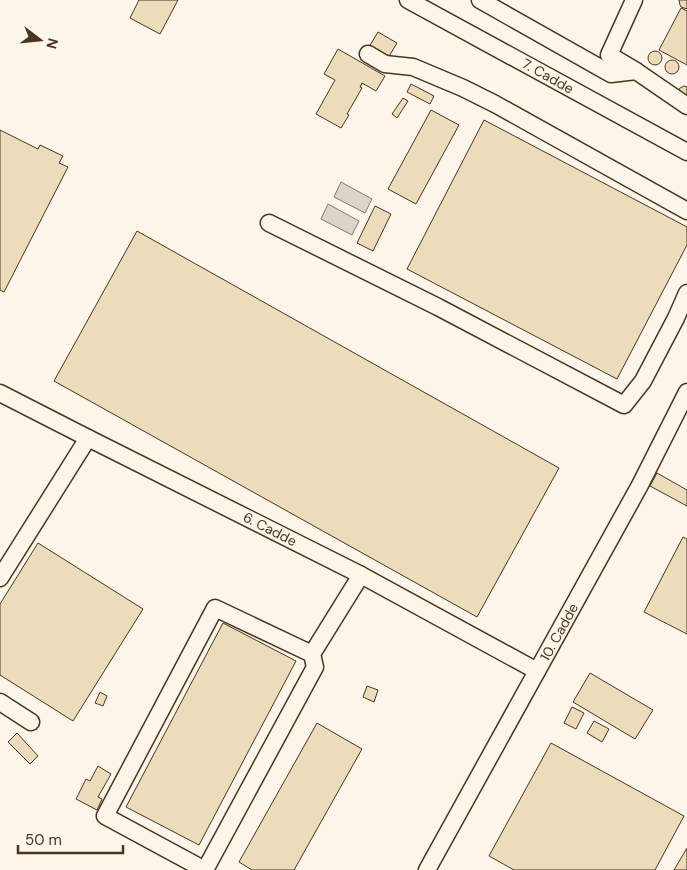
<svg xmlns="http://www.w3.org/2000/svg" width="687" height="870" viewBox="0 0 687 870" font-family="'DM Sans',sans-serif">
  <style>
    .water { fill: #dcd4c6; stroke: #887966 }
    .building { fill: #ecdcbc; stroke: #4a3520 }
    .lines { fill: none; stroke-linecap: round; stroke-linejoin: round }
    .minor-casing { stroke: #4a3520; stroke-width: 19 }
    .minor { stroke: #fbf6e9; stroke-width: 16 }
    .labels { text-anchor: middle; stroke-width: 4; stroke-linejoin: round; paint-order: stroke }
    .street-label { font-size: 14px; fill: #4a3520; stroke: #fbf6e9 }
  </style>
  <rect width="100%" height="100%" fill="#fbf6e9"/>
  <g class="water">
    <polygon points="341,182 372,199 365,213 334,197"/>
    <polygon points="328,204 359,221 352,235 321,219"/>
  </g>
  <g class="building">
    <polygon points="139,0 178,0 160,34 130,18"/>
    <polygon points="679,0 687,0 687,9 681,7 680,5"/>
    <polygon points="681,8 687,11 687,65 659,50"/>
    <polygon points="378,32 397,43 388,58 369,47"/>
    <polygon points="338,49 385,76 376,91 362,83 360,87 362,88 347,114 349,115 341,128 316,114 335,80 324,74"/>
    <circle cx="655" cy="58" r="7"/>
    <circle cx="672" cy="67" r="7"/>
    <polygon points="411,84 434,96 430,104 407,92"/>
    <polygon points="684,86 687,87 687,101 677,92 680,88"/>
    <polygon points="403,98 408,101 397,118 392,114"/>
    <polygon points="431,110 459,125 416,204 388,189"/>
    <polygon points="484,120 687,227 687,245 617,379 407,269"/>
    <polygon points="0,130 38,149 40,145 63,156 59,163 68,167 4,292 0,290"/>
    <polygon points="375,206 391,214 373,251 357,243"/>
    <polygon points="137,231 559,468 477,617 54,381"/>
    <polygon points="657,473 687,490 687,506 650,486"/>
    <polygon points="683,537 687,539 687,634 644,612"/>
    <polygon points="38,543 143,609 73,721 0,675 0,604"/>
    <polygon points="223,623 296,661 199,845 126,807"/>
    <polygon points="590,673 653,710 635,739 573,702"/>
    <polygon points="367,686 378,690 374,702 363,697"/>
    <polygon points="100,692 107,696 103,706 95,703"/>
    <polygon points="572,707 584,713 576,729 564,723"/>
    <polygon points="594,721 609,729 602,742 587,733"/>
    <polygon points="317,723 362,749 294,870 252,870 239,862"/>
    <polygon points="17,733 38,756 30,764 8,742"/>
    <polygon points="551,743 684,816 655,870 514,870 489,856"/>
    <polygon points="98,766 111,774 98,797 102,799 97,810 76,799 86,779 90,781"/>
    <polygon points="687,848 687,870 674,870"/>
  </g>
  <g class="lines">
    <defs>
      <g id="minor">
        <polyline points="408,0 687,152"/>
        <polyline points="480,0 611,74 636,71"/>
        <polyline points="634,0 609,55 636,71 687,106"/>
        <polyline points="368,54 385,64 413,67 463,88 495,104 687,211"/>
        <polyline points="269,223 438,307 624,405 643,381 676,318 687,293"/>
        <polyline points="0,393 88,438 361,575 537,671"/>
        <polyline points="0,578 88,438"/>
        <polyline points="312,654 215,608 105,816 205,870 315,667 312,654 361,575"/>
        <polyline points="0,702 31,722"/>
        <polyline points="427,870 640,485 687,392"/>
      </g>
    </defs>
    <use href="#minor" class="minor-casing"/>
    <use href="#minor" class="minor"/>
  </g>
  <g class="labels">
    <g class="street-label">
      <text transform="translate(548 76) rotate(29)" y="5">7. Cadde</text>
      <text transform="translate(270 529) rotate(27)" y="5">6. Cadde</text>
      <text transform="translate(559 632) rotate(-61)" y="5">10. Cadde</text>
    </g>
  </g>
  <g transform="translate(40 40) rotate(106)" stroke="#fbf6e9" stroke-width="4" paint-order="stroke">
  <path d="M0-4L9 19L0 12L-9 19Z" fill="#4a3520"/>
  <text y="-8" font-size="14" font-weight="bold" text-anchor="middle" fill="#4a3520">N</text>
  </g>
  <path d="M18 845v8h105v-8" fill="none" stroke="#4a3520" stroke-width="2.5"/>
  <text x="25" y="845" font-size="15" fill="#4a3520" stroke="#fbf6e9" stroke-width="4" paint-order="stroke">50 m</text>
</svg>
